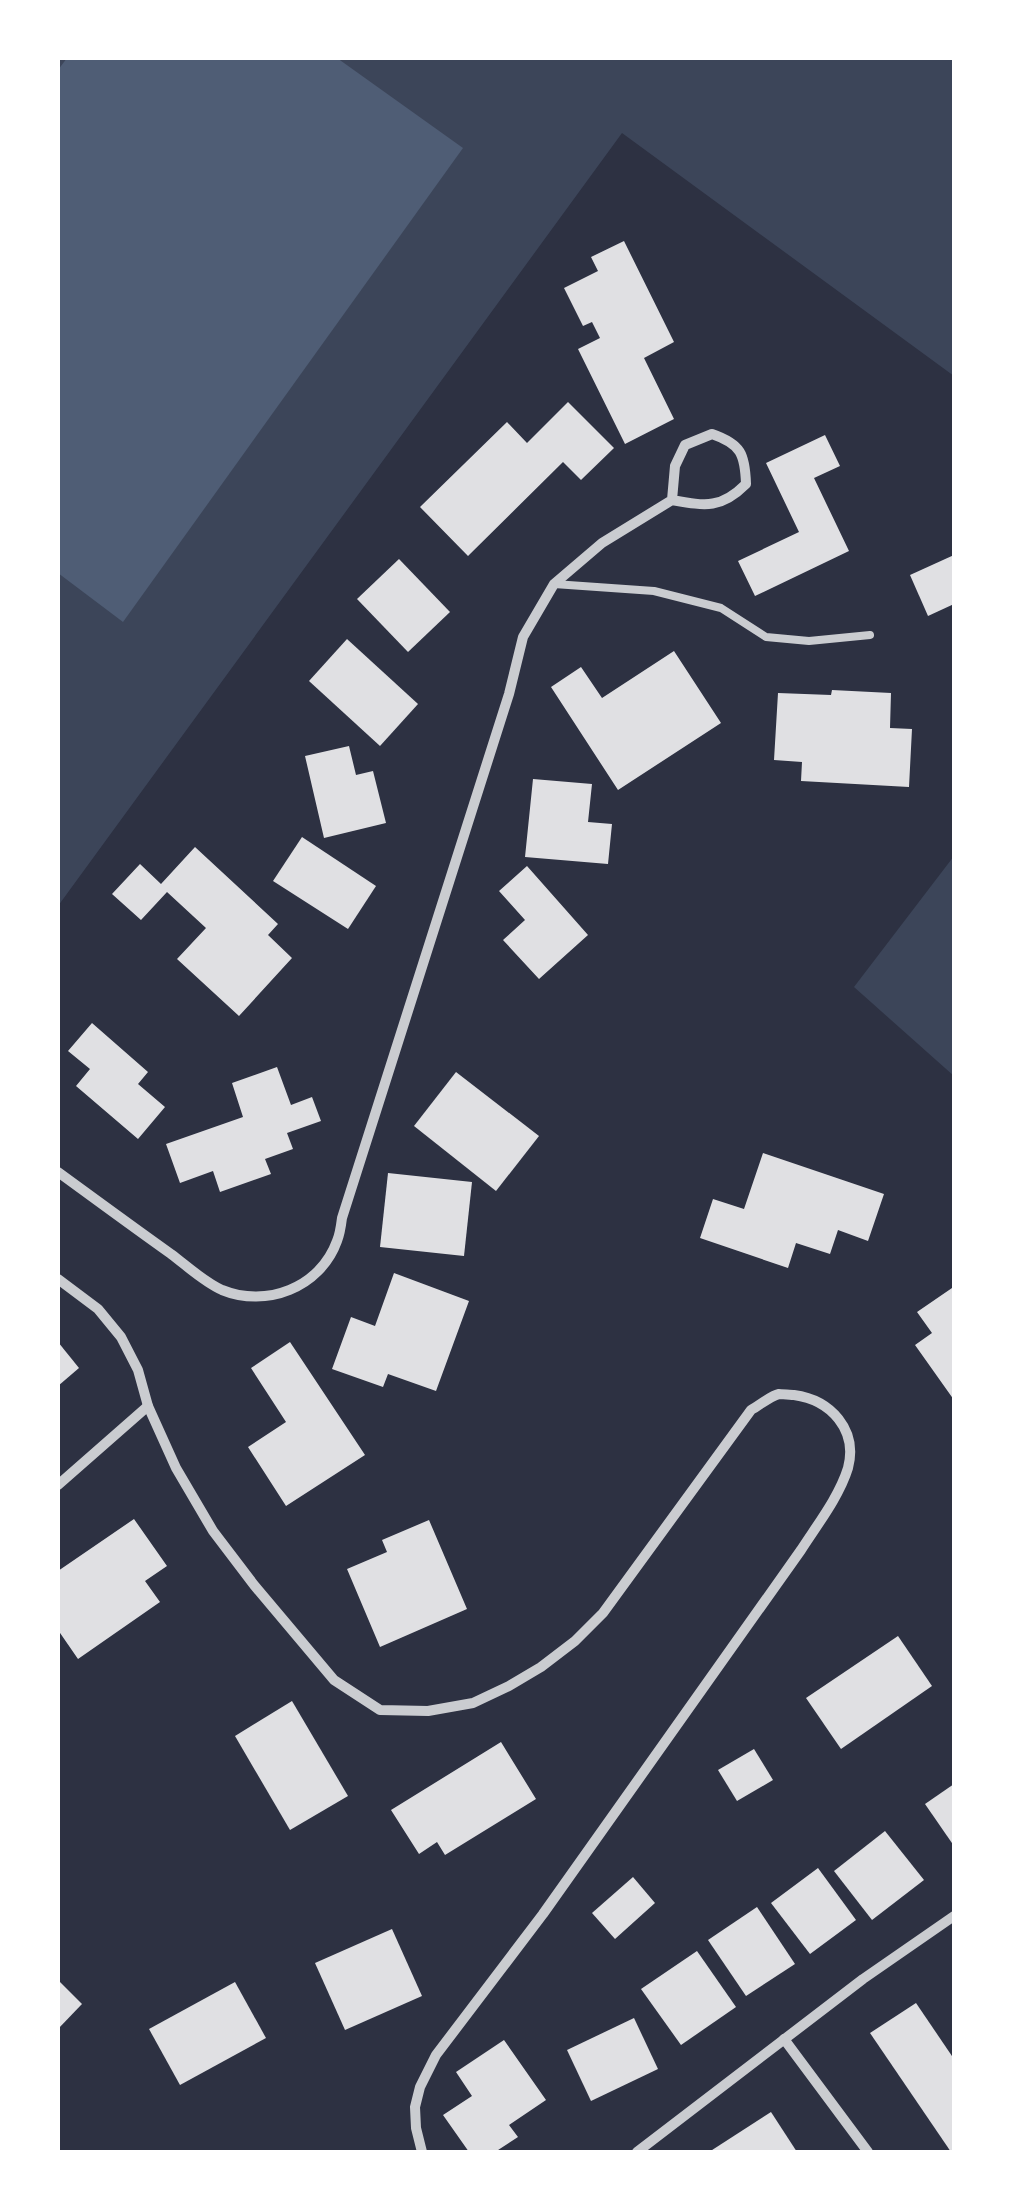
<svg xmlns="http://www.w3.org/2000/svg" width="1012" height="2210" viewBox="0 0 1012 2210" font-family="Montserrat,sans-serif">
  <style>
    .green { fill: #3c4559 }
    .water { fill: #4f5d75 }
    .building { fill: #e0e0e3 }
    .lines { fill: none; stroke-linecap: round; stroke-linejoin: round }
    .service { stroke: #caccd0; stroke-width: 8 }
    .minor { stroke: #caccd0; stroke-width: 10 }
  </style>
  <rect width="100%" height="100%" fill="#2d3142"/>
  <g class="green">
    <polygon points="58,58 954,58 954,376 622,133 58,906"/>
    <polygon points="954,856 954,1076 854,987"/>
  </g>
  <polygon class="water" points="67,58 337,58 463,148 123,622 58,573 58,70"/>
  <g class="building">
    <polygon points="624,241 674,342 644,358 674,419 625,444 578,349 600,338 592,322 583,326 564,288 598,271 591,257"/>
    <polygon points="568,402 614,448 581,480 563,462 468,556 420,507 507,422 527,443"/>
    <polygon points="825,435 840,466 814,478 849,551 755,596 738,561 799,532 766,463"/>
    <polygon points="954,555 954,604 928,616 910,575"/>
    <polygon points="399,559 450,612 408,652 357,599"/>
    <polygon points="347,639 418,704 380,746 309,681"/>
    <polygon points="674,651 721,723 618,790 551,687 581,667 602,698"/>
    <polygon points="832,690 891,693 890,728 912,729 909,787 801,781 802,762 774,760 778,693 831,695"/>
    <polygon points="349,746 356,775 373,771 386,823 324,838 305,756"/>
    <polygon points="533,779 592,784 588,822 612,824 608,864 525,857"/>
    <polygon points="302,837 376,886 348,929 273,881"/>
    <polygon points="195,847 278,924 268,935 292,958 239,1016 177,959 206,928 167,892 141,920 112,894 140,864 161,884"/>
    <polygon points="527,866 588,935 539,979 503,940 525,920 499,891"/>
    <polygon points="92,1023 148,1072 138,1084 165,1107 138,1139 76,1086 90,1069 68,1051"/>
    <polygon points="277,1067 291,1105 312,1097 321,1121 287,1133 293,1149 265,1159 271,1174 220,1192 213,1171 180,1183 166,1144 243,1117 232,1083"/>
    <polygon points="456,1072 539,1136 496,1191 414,1126"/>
    <polygon points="763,1153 884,1194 868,1241 838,1230 830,1254 796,1243 788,1268 700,1238 713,1199 744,1209"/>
    <polygon points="388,1173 472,1182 464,1256 380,1247"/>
    <polygon points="394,1273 469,1301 436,1391 388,1374 383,1387 332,1369 351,1317 375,1326"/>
    <polygon points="952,1288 954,1291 954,1400 915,1345 932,1333 917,1312"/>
    <polygon points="58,1342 79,1368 58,1386"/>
    <polygon points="290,1342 365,1455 286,1506 248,1447 286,1422 251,1368"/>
    <polygon points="134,1519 167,1566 145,1581 160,1602 78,1659 58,1630 58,1571"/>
    <polygon points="429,1520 467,1609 380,1647 347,1569 387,1552 382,1540"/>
    <polygon points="898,1636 932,1686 841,1749 806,1698"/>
    <polygon points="292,1701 348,1796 290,1830 235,1736"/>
    <polygon points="501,1742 536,1799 445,1855 437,1842 419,1854 391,1810"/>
    <polygon points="754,1749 773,1780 737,1801 718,1770"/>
    <polygon points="954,1784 954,1846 925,1804"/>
    <polygon points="885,1831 924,1880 872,1920 834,1871"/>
    <polygon points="818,1868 856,1920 810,1954 771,1903"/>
    <polygon points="633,1877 655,1903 615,1939 592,1913"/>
    <polygon points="757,1907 795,1964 746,1996 708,1940"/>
    <polygon points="392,1929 422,1996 345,2030 315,1963"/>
    <polygon points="697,1951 736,2007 681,2045 641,1989"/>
    <polygon points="58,1980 82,2004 58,2029"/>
    <polygon points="235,1982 266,2038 180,2085 149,2029"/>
    <polygon points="916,2003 954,2059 954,2152 951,2152 870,2033"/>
    <polygon points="634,2018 658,2069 591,2101 567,2050"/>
    <polygon points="504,2040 546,2100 509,2125 518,2137 495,2152 469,2152 443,2115 472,2096 456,2072"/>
    <polygon points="771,2112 797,2152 709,2152"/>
  </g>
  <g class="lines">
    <polyline class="service" points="554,584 654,591 721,608 766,637 809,641 870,635"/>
    <g class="minor">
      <path d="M58,1172C95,1199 133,1227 171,1254C187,1266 204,1282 222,1290C266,1308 320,1288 337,1241C340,1234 341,1226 342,1218L509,694L523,637L554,584L602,543L672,500C706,506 721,509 746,484C745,454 741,444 712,434L685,445L675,466L672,500"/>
      <path d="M58,1279L98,1309L121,1337L138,1370L148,1406L176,1468L213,1531L254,1585L334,1680L380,1710L428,1711L473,1703L509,1686L541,1667L575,1641L603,1613L751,1410C759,1406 770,1396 779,1394C780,1394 793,1395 794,1395C831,1400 858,1430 848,1468C839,1497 817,1525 801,1550L543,1914L436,2055L420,2087L415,2107L416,2128L422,2152"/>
      <polyline points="58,1485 148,1406"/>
      <polyline points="784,2039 868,2152"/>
      <polyline points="637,2152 863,1979 954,1916"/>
    </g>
  </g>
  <rect width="1012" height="2210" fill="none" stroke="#ffffff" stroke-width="120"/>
</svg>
